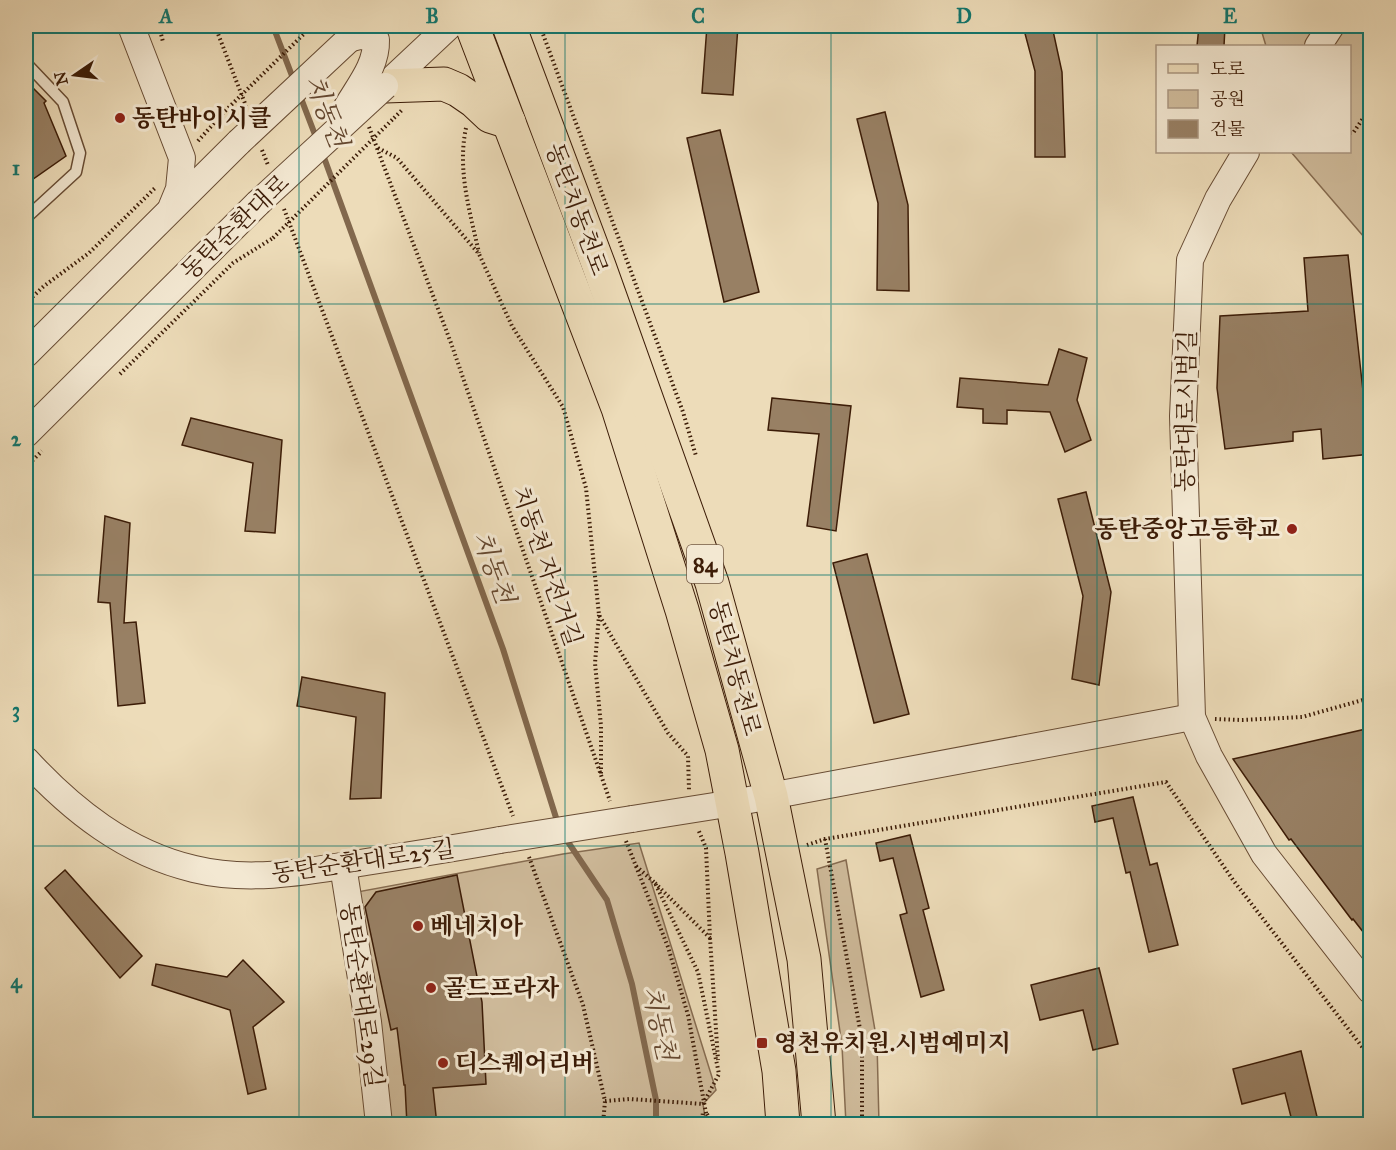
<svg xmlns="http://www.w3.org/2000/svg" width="1396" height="1150" viewBox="0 0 1396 1150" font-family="'IM FELL Great Primer','Noto Serif KR',serif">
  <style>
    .green { fill: #cfbb9b; stroke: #866c51; stroke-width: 1.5 }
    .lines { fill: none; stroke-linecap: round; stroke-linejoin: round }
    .stream { stroke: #82684d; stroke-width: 6 }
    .building { fill: #988064; stroke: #3c1c07; stroke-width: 1.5 }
    .service-casing { stroke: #684c34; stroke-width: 13 }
    .tertiary-casing { stroke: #684c34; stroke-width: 28 }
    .primary-casing { stroke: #3c1c07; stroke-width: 35 }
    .path { stroke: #3c1c07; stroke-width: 4; stroke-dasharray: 1.5 3; stroke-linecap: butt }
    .service { stroke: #f3e8d2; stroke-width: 10 }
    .tertiary { stroke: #f3e8d2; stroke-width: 26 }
    .primary { stroke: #eddcb9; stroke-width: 33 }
    .tertiary-bridge-casing { stroke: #684c34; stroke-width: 28; stroke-linecap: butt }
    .path-bridge { stroke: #3c1c07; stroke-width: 4; stroke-dasharray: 1.5 3; stroke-linecap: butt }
    .tertiary-bridge { stroke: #f3e8d2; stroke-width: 26 }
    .grid { fill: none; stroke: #0f766e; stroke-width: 1.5; stroke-opacity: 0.55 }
    .poi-dot { fill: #8f2418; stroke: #f3e8d2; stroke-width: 2 }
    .labels { text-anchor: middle; stroke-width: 6; stroke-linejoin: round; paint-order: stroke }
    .shield { fill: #f3e8d2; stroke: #735944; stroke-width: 1.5 }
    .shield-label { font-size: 22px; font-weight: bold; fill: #3c1c07 }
    .poi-label { font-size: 24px; font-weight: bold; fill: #3c1c07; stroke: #f3e8d2; text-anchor: start }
    .street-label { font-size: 24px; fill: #3c1c07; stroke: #f3e8d2 }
    .water-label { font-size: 26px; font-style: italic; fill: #654830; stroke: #f3e8d2 }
    .neatline { fill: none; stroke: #0f766e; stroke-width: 2 }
    .grid-label { font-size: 20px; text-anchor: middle; font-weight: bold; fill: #0f766e }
  </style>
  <rect width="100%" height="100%" fill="#eddcb9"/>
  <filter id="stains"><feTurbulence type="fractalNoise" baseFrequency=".00333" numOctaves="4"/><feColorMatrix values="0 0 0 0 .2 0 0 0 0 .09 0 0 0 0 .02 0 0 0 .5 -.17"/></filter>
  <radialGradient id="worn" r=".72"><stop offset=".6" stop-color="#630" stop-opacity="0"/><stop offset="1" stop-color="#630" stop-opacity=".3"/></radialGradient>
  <g class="green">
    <polygon points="1260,26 1370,26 1370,244 1291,152 1350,152 1350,46 1266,46"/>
    <polygon points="639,843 716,1090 703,1104 706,1124 383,1124 357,892 563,854"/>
    <polygon points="846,860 877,1042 879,1124 846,1124 842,1046 817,869"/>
  </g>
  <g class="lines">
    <g class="stream">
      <polyline points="273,26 294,81"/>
      <polyline points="299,93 317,140"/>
      <polyline points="322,152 503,649 558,824"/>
      <polyline points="564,836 607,900 632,984 656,1100 656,1124"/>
    </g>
  </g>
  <g class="building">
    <polygon points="707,26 738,26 733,95 702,93"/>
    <polygon points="1023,26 1052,26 1062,72 1065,157 1035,157 1035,71"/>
    <polygon points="1199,26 1225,26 1224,46 1197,46"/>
    <polygon points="26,81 46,101 44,103 66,156 26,184"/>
    <polygon points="885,112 908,205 909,291 877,290 878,203 857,119"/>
    <polygon points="720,130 759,292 724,302 687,138"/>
    <polygon points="1348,255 1364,400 1371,399 1371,454 1323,459 1321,429 1293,432 1293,441 1225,449 1217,388 1220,316 1308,311 1304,258"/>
    <polygon points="1059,349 1087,358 1077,400 1091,440 1065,452 1050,412 1007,410 1007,424 983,423 983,409 957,407 960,378 1048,385"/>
    <polygon points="772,398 851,406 836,531 807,526 819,434 768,430"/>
    <polygon points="191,418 282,440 275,533 245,531 253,463 182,445"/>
    <polygon points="1086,492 1111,592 1099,685 1072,679 1083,596 1058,499"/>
    <polygon points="105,516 130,523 124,623 136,622 145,703 118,706 110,603 98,602"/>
    <polygon points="867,554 909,714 874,723 833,563"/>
    <polygon points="302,677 385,693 381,798 350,799 356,717 297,706"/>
    <polygon points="1366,729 1371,754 1371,942 1353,919 1352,920 1291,839 1289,840 1233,759"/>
    <polygon points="1133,797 1150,865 1157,863 1178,945 1149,952 1130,872 1126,873 1113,818 1095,822 1092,806"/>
    <polygon points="910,835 929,908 923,910 944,990 921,997 900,915 907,913 893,858 880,861 876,843"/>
    <polygon points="65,870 142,956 120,978 45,888"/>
    <polygon points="457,875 482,1002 486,1084 433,1088 437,1125 407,1125 405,1085 404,1085 397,1028 391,1030 365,907 376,892"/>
    <polygon points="243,960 284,1002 253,1027 266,1089 248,1094 230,1010 152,985 156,964 227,977"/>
    <polygon points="1099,968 1118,1044 1093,1050 1083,1010 1040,1020 1031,985"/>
    <polygon points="1301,1051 1319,1125 1293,1125 1285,1093 1242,1104 1233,1069"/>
  </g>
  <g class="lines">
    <defs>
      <polyline id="service" points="26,63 63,102 80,153 76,172 26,218"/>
      <g id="tertiary">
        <polyline points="131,26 182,158 179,189 172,206"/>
        <polyline points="1318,46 1331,26"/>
        <polyline points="385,86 449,26"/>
        <polyline points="1246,152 1218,199 1190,260 1183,416 1192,717 1209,756 1264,854 1370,990"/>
        <polyline points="26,354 239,142"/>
        <polyline points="26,434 258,203"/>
        <path d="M26,760C72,810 126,853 194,869C251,883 310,871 366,862C411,855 456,848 500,840"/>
        <polyline points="632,819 733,803 1192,717"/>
        <polyline points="343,866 368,1022 379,1124"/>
      </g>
      <g id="primary">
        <polyline points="472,26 618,408 682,610 722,750 742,853 779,1071 783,1124"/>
        <polyline points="509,26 599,266 712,583 771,796 804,959 819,1124"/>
        <polyline points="385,86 444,84 458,90 474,101 490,116 509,122"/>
      </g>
    </defs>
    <use href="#service" class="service-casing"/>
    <use href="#tertiary" class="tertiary-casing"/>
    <use href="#primary" class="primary-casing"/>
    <g class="path">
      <polyline points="159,26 163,42"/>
      <polyline points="215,26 246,106"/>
      <polyline points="540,26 683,412 696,456"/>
      <polyline points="1362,26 1369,36"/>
      <polyline points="394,118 402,110"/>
      <polyline points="369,127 451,343 610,801"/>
      <path d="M466,128C457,170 470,212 479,253"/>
      <polyline points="1350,133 1353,133 1366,114 1369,36"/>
      <polyline points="198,141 225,111"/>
      <polyline points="378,148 397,158 479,254 512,326 563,407 586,488 599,615 668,733 688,756 689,790"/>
      <polyline points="262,150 268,165"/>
      <polyline points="284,209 513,816"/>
      <polyline points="26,303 44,286 89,253 155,188"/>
      <polyline points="120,374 233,263 273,238"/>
      <polyline points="26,467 42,451"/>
      <polyline points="599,615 595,663 601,726 601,775"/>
      <polyline points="1215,719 1242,720 1302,717 1370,698"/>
      <polyline points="825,839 862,1040 862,1124"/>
      <polyline points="626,841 668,947 688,1015 708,1124"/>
      <polyline points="807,845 825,839 1166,782 1233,880 1370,1057"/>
      <polyline points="529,857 583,1005 605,1101 603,1124"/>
      <polyline points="636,866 655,883 698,972 719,1074 703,1104"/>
      <polyline points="655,883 710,938 706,848 698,829"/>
      <polyline points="710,938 718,1060"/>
      <polyline points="605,1101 630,1099 703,1104"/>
      <polyline points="707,1114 712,1124"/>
      <polyline points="702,1124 703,1111"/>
    </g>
    <use href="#service" class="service"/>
    <use href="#tertiary" class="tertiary"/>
    <use href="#primary" class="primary"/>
    <defs>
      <g id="tertiary-bridge">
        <path d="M342,116C354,91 377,69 376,40C367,33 359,36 348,39"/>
        <polyline points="239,142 363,26"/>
        <polyline points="258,203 385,86"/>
        <polyline points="500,840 632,819"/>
      </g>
    </defs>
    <use href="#tertiary-bridge" class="tertiary-bridge-casing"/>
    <g class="path-bridge">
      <polyline points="225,111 312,26"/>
      <polyline points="273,238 394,118"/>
    </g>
    <use href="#tertiary-bridge" class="tertiary-bridge"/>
  </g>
  <path class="grid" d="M299,26V1124M565,26V1124M831,26V1124M1097,26V1124M26,304H1370M26,575H1370M26,846H1370"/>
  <g class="poi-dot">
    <circle cx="120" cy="118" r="6"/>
    <circle cx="1292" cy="529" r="6"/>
    <circle cx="418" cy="926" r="6"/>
    <circle cx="431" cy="988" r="6"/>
    <rect x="756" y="1037" width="12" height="12" rx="3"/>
    <circle cx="443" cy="1063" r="6"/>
  </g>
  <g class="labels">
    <rect class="shield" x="687" y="545" width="36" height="38" rx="4.5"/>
    <g class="shield-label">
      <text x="705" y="572">84</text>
    </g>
    <g class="poi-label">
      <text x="132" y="126">동탄바이시클</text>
      <text x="1280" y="537" text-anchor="end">동탄중앙고등학교</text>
      <text x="430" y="934">베네치아</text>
      <text x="443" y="996">골드프라자</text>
      <text x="774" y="1051">영천유치원.시범예미지</text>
      <text x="455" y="1071">디스퀘어리버</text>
    </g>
    <g class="street-label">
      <text transform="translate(577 209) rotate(70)" y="8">동탄치동천로</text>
      <text transform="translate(235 227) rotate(-44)" y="8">동탄순환대로</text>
      <text transform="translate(1186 411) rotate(-89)" y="8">동탄대로시범길</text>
      <text transform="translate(547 566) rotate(71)" y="8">치동천 자전거길</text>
      <text transform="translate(735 668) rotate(75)" y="8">동탄치동천로</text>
      <text transform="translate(363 861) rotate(-8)" y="8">동탄순환대로25길</text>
      <text transform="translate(362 995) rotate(82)" y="8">동탄순환대로29길</text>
    </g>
    <g class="water-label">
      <text transform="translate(327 111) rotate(69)" y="9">치동천</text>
      <text transform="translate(494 567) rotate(70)" y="9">치동천</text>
      <text transform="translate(660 1023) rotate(78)" y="9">치동천</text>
    </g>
  </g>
  <rect width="1396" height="1150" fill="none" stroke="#eddcb9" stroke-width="66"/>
  <rect x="1156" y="45" width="195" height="108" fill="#f3e8d2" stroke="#aa9681" stroke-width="1.5"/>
  <rect x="1168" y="64" width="30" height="9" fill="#eddcb9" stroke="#aa9681" stroke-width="1.5"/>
  <text x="1210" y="75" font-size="18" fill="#3c1c07">도로</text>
  <rect x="1168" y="90" width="30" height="18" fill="#cfbb9b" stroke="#aa9681" stroke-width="1.5"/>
  <text x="1210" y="105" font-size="18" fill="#3c1c07">공원</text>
  <rect x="1168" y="120" width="30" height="18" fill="#988064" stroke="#aa9681" stroke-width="1.5"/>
  <text x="1210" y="135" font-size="18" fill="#3c1c07">건물</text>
  <g transform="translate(75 75) rotate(256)" stroke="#f3e8d2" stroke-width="4.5" paint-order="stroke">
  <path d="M0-4.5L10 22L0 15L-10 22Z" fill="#3c1c07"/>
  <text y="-9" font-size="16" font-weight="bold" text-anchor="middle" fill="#3c1c07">N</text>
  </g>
  <rect x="33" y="33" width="1330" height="1084" class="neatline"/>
  <g class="grid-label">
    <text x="166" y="23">A</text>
    <text x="432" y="23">B</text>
    <text x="698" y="23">C</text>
    <text x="964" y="23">D</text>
    <text x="1230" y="23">E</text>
    <text x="16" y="175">1</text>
    <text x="16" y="446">2</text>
    <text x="16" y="717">3</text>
    <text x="16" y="988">4</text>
  </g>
  <rect width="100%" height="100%" filter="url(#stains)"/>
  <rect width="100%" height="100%" fill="url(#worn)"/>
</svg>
